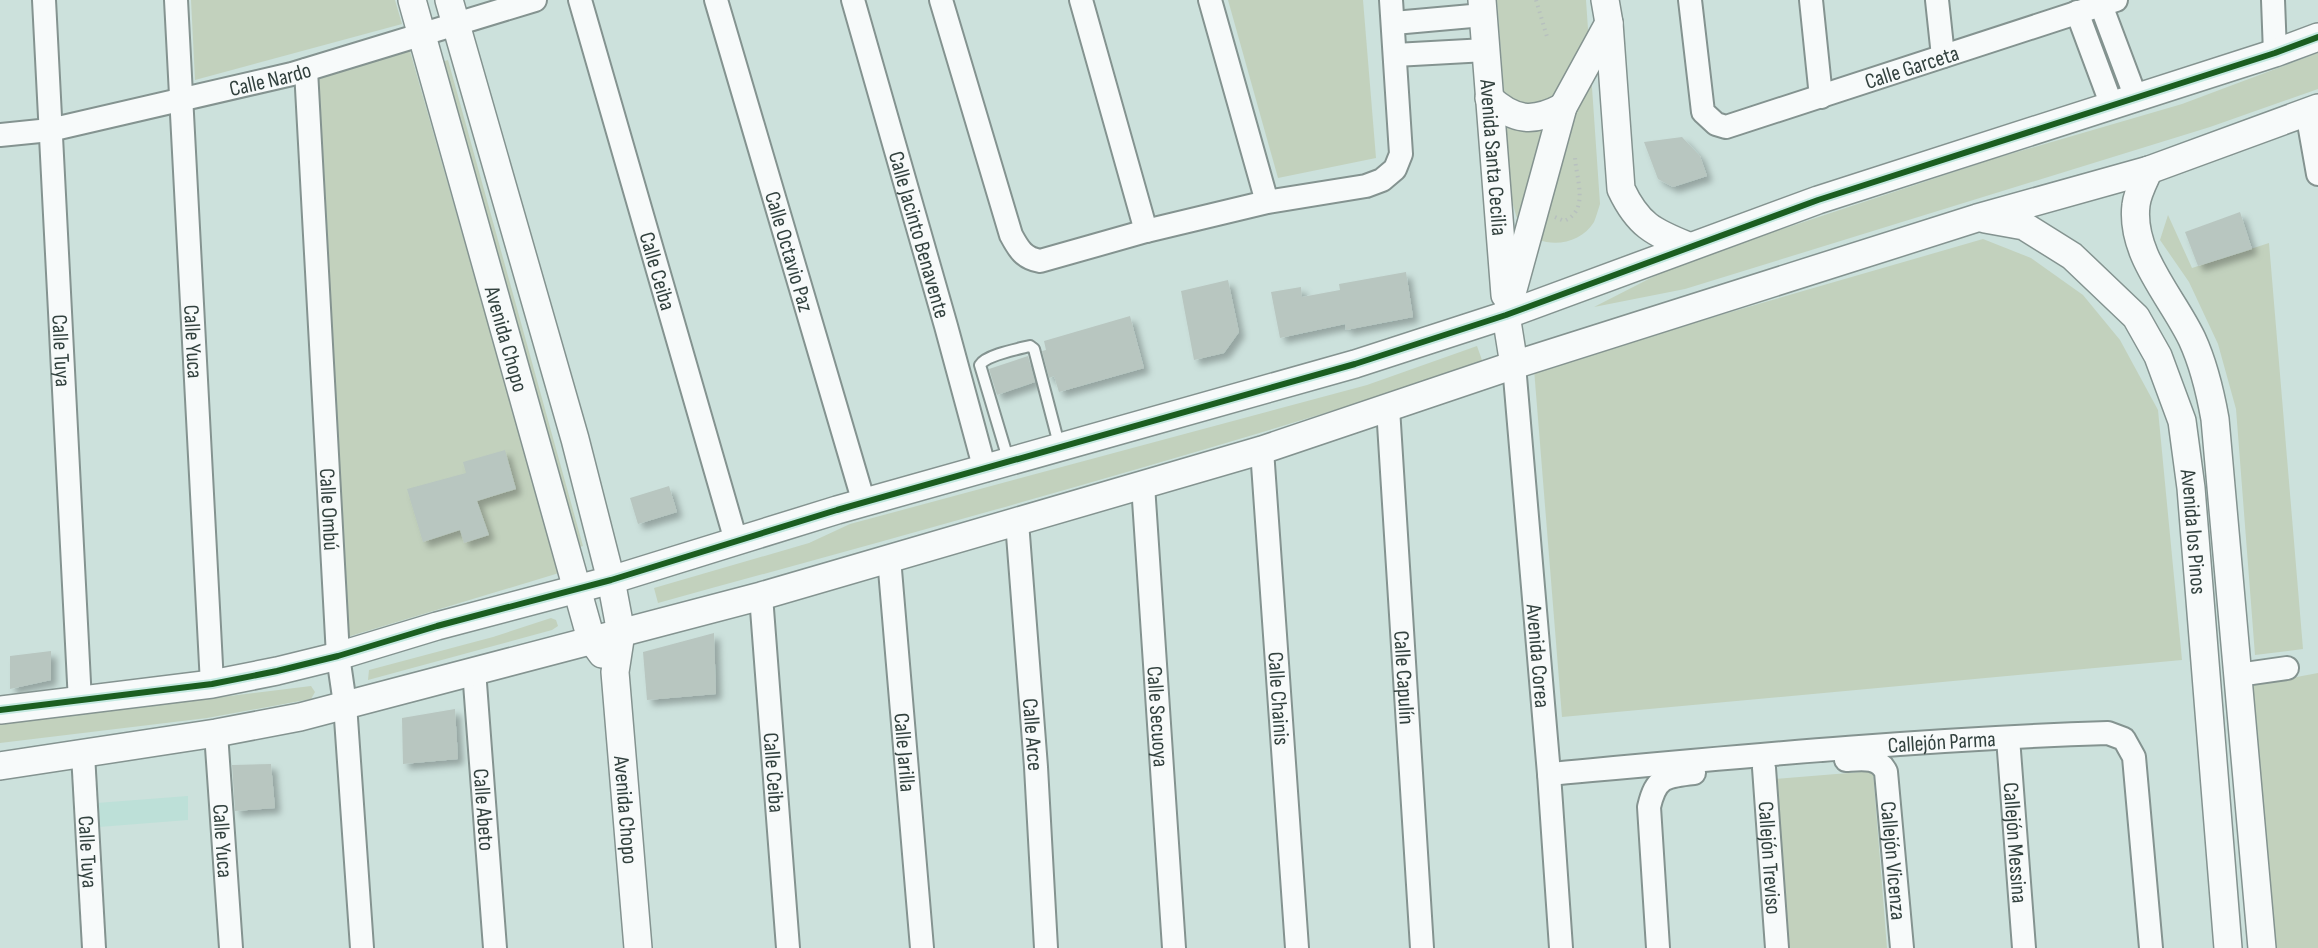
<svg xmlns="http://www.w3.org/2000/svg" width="2318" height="948" viewBox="0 0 2318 948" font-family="'Sofia Sans Condensed',sans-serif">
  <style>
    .built { fill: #bde0d8 }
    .green { fill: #c2d1bd }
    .building { fill: #b8c6c0; filter: url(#shadow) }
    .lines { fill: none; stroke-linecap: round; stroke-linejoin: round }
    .service-casing { stroke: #849390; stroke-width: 14 }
    .minor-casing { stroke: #849390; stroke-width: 26 }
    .tertiary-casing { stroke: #849390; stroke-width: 30 }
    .path { stroke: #b7c0be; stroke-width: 4; stroke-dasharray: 1.5 4.5; stroke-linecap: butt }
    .service { stroke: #f7fafa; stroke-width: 10 }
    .minor { stroke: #f7fafa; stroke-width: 22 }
    .tertiary { stroke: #f7fafa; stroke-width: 27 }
    .cycleway-casing { stroke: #c4e9e1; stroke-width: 10 }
    .cycleway { stroke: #1b5e20; stroke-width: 6 }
    .labels { text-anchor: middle; stroke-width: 6; stroke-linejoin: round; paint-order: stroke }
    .street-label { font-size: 22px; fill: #32413e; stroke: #c4e9e1 }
  </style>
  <defs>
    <filter id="shadow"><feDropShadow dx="5.5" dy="5.5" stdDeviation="3" flood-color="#0004"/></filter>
  </defs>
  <rect width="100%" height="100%" fill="#cce1dc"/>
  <polygon class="built" points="188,796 188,820 99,827 97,803"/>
  <g class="green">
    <polygon points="191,0 395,0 402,24 195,80"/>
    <polygon points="1228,0 1363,0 1376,158 1278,178"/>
    <path d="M1497,0H1586L1600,204C1598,210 1596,217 1594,222C1579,247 1540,250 1522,228C1517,222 1515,210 1512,202Z"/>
    <polygon points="410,51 559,573 344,638 318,77"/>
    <polygon points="2318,53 2318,89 2210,127 1685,289 1594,307 1680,263 1993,159 2182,104"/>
    <polygon points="448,60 583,546 574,549 435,64"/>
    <polygon points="2168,215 2192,268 2269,243 2303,649 2255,655 2236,409 2218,344 2189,282 2160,240"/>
    <polygon points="1983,239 2031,258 2083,295 2120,340 2158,410 2182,660 1562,717 1534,369"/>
    <path d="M1477,346L1483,363C1211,452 934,527 658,603L654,588L809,543L850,524L1367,385Z"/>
    <polygon points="551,618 556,620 558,626 552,630 368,680 369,670 493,637"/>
    <polygon points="2318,673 2318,948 2275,948 2253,685"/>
    <polygon points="311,686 315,692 311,699 207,718 0,743 0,724"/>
    <polygon points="1873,771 1887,948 1787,948 1775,779"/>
  </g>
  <g class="building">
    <polygon points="1682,137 1700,156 1707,176 1673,187 1658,179 1644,142"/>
    <polygon points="2240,212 2252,249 2198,266 2185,232"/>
    <polygon points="1406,272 1413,317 1346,330 1345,324 1280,338 1271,292 1301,287 1302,297 1340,290 1339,284"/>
    <polygon points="1228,280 1239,332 1224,353 1194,360 1181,291"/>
    <polygon points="1130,316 1144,368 1059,392 1054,376 1049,378 1042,351 1046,350 1044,341"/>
    <polygon points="1028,356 1035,382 997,395 989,369"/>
    <polygon points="505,450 516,489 477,501 489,535 464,543 460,530 423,542 407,489 466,473 463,462"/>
    <polygon points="669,486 677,512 638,524 630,498"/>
    <polygon points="714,633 716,694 647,700 643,652"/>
    <polygon points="51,651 51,680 10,689 10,656"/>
    <polygon points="455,709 458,759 403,764 402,718"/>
    <polygon points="271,764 275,808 235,811 232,765"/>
  </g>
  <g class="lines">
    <defs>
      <path id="service" d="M1009,462L980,365C986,355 1018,349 1030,346L1034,349L1060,448"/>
      <g id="minor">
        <path id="s1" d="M44,0L80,702"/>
        <path id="s2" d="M176,0L212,684"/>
        <path id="s3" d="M580,0L736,541"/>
        <path id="s4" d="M716,0L864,503"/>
        <path id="s5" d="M853,0L946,326L985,470"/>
        <path d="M941,0L1011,235C1019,250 1024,258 1040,261L1146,231L1267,202L1366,186L1382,180L1395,169L1401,154L1391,0"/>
        <polyline points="1081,0 1146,231"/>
        <polyline points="1210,0 1267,202"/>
        <path id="s6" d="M1690,0L1703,112L1716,124L1726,127L2116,0"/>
        <polyline points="1811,0 1821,97"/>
        <polyline points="1937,0 1943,56"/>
        <polyline points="2273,0 2275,53"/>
        <polyline points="2101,5 2136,98"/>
        <polyline points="2077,12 2112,106"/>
        <polyline points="1394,23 1483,15"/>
        <polyline points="1395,55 1486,50"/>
        <path id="s7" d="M306,70L338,656L345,704L362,948"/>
        <polyline points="2307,112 2318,174"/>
        <path id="s8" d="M0,135L50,130L292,74L535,0"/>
        <path id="s9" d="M1514,365L1549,774L1561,948"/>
        <path id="s10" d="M1388,408L1422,948"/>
        <path id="s11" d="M1262,450L1297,948"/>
        <path id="s12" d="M1143,485L1174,948"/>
        <path id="s13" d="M1017,522L1036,767L1046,948"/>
        <path id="s14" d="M889,558L922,948"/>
        <path id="s15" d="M761,596L788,948"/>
        <path id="s16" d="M474,670L495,948"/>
        <polyline points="2238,675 2287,668"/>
        <path id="s17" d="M216,733L231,948"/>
        <path id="s18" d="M2008,738L2024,948"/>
        <path id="s19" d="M83,754L94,948"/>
        <path id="s20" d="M1846,760C1861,759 1879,756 1886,772L1902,948"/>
        <path id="s21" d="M1764,768L1777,948"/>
        <path id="s22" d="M1549,774C1735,757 1921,739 2108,733L2124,739L2134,757L2151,948"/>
        <path d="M1658,948L1649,807C1656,777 1665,776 1694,773"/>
      </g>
      <g id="tertiary">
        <path id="s23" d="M412,0L591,639L602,654"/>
        <path id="s24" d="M449,0L575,439L611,580L621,633L615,672L638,948"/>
        <path id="s25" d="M1482,0L1505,295"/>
        <path d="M1605,0L1609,23L1621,189C1638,225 1653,232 1688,246"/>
        <path d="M1489,98C1514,121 1533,123 1563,107"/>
        <path d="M2149,170C2144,181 2137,194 2136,205C2130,254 2172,297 2192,339C2204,365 2210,391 2215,419L2262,948"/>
        <path id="s26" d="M1985,219L2024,226L2072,256L2136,317L2158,356L2182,421L2191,488L2228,948"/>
        <polyline points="1514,365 1506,315 1563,107 1609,23"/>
        <polyline points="0,710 212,684 277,671 338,656 437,626 611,580 837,510 1355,364 1506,315 1818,200 2275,53 2318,37"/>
        <polyline points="0,766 216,733 300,717 761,596 1262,450 1514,365 1977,218 2149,170 2318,108"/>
      </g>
    </defs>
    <use href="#service" class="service-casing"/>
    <use href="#minor" class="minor-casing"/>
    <use href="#tertiary" class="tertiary-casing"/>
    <g class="path">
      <polyline points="1536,0 1548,40"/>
      <path d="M1555,217L1564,221C1590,210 1576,179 1575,157"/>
    </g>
    <use href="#service" class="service"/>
    <use href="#minor" class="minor"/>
    <use href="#tertiary" class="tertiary"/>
    <defs>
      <polyline id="cycleway" points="0,710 212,684 277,671 338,656 437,626 611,580 837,510 1355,364 1506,315 1818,200 2275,53 2318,37"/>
    </defs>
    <use href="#cycleway" class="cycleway-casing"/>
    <use href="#cycleway" class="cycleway"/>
  </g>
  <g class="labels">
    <g class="street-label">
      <text dy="8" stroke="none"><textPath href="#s6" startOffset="336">Calle Garceta</textPath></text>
      <text dy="8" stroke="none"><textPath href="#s8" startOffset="276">Calle Nardo</textPath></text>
      <text dy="8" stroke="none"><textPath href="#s25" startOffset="158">Avenida Santa Cecilia</textPath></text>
      <text dy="8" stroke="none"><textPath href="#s5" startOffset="244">Calle Jacinto Benavente</textPath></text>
      <text dy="8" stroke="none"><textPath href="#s4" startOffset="262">Calle Octavio Paz</textPath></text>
      <text dy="8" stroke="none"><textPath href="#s3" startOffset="282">Calle Ceiba</textPath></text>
      <text dy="8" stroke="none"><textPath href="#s23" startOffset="352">Avenida Chopo</textPath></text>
      <text dy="8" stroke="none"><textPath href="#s2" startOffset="342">Calle Yuca</textPath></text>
      <text dy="8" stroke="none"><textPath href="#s1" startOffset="351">Calle Tuya</textPath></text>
      <text dy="8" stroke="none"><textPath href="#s7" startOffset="440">Calle Ombú</textPath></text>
      <text dy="8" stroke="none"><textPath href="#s26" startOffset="410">Avenida los Pinos</textPath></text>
      <text dy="8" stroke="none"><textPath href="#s9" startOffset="292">Avenida Corea</textPath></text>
      <text dy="8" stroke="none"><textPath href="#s10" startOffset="270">Calle Capulín</textPath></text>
      <text dy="8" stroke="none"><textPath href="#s11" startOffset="249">Calle Chainis</textPath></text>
      <text dy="8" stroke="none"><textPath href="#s12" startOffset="232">Calle Secuoya</textPath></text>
      <text dy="8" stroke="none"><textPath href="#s13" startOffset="213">Calle Arce</textPath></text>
      <text dy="8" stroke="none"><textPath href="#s22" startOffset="394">Callejón Parma</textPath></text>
      <text dy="8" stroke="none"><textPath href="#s14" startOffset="195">Calle Jarilla</textPath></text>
      <text dy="8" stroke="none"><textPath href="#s15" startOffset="177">Calle Ceiba</textPath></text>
      <text dy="8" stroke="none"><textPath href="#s16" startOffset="140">Calle Abeto</textPath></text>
      <text dy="8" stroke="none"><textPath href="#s24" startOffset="834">Avenida Chopo</textPath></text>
      <text dy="8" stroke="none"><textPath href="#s17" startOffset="108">Calle Yuca</textPath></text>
      <text dy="8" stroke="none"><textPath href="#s18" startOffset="105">Callejón Messina</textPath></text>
      <text dy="8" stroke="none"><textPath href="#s19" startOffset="98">Calle Tuya</textPath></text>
      <text dy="8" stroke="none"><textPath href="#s21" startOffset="90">Callejón Treviso</textPath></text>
      <text dy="8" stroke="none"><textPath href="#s20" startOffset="134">Callejón Vicenza</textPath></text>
    </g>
  </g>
</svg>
